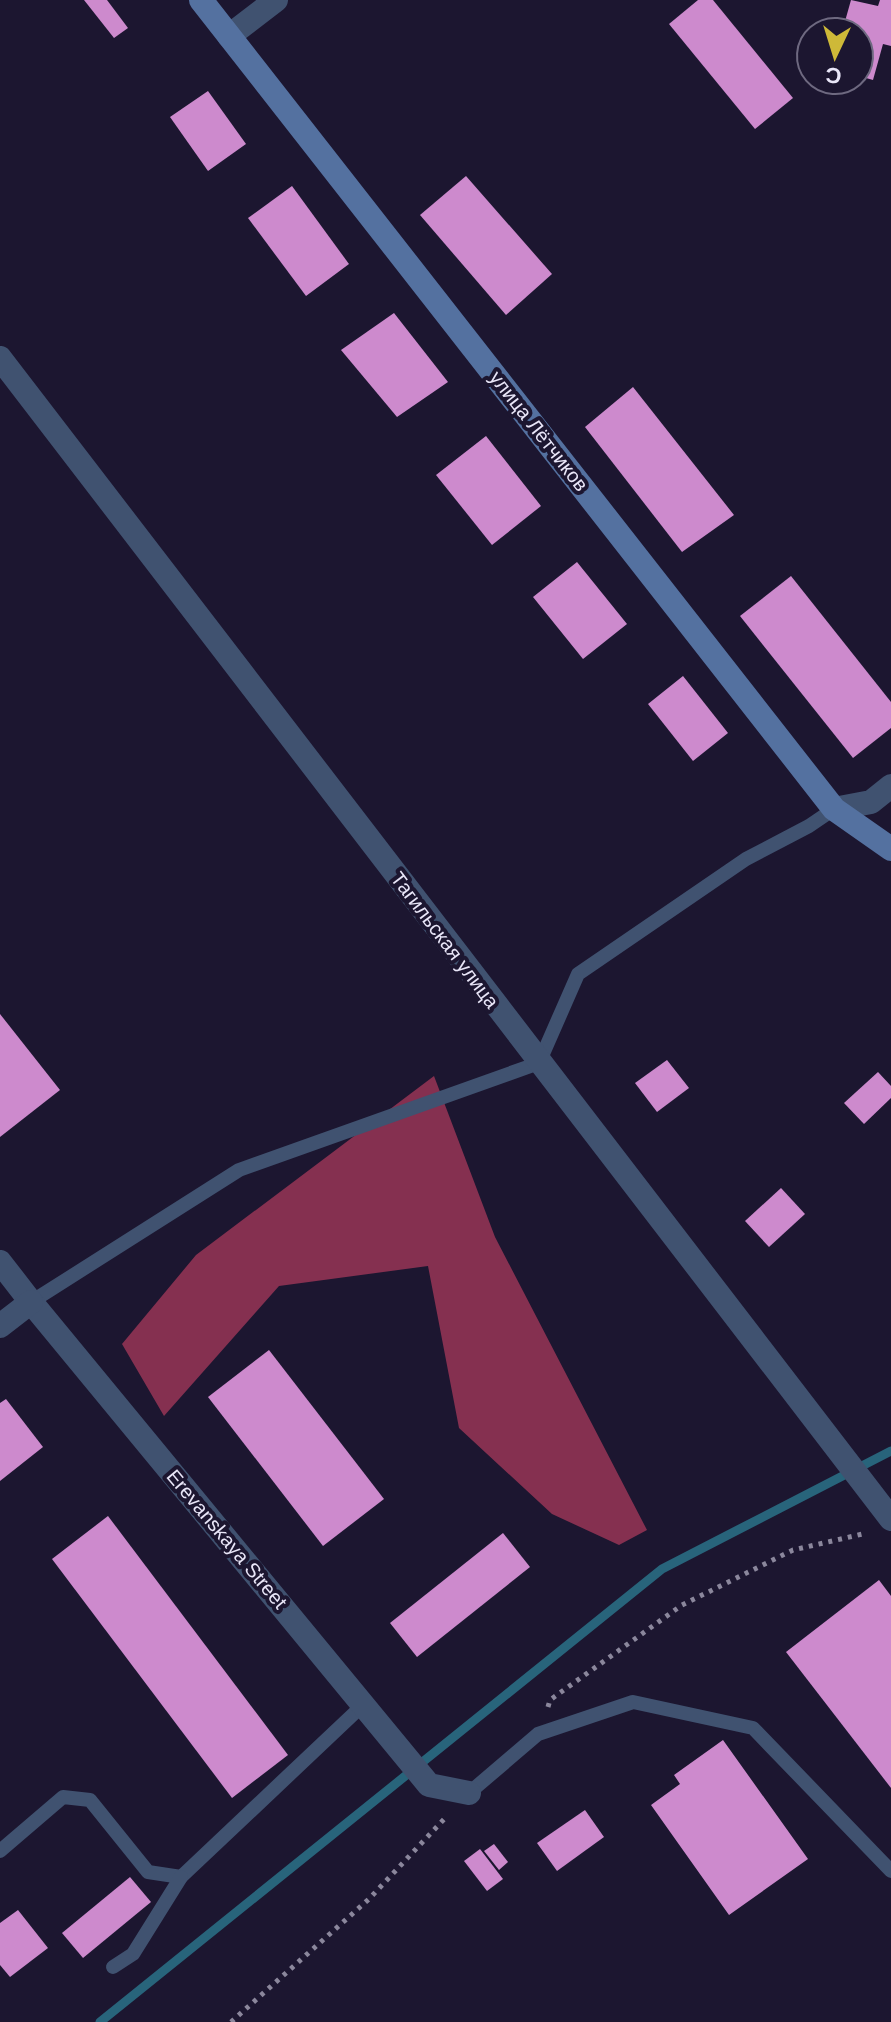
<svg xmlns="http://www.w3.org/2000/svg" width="891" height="2022" viewBox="0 0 891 2022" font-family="Arial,sans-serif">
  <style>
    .forest { fill: #853050 }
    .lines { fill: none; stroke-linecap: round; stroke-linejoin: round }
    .stream { stroke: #28647b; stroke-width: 9 }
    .building { fill: #cd8acd }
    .path { stroke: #8b879c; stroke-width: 5; stroke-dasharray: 4 6; stroke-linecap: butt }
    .lane { stroke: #405270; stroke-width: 14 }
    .street { stroke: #405270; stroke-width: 24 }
    .secondary { stroke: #5471a0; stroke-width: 24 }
    .labels { text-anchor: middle; stroke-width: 8; stroke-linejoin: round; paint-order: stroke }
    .street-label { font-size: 20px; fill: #e9e6f8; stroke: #1c1630 }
  </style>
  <rect width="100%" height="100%" fill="#1c1630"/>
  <polygon class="forest" points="434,1076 495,1237 647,1530 619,1545 552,1514 459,1428 428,1266 279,1286 164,1416 122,1344 196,1255"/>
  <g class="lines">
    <polyline class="stream" points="100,2022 662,1569 891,1451"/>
  </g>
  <g class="building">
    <polygon points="84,0 107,0 128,28 114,38"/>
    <polygon points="698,0 713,0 793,98 755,129 669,24"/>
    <polygon points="851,0 878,6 880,0 891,0 891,46 883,44 873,80 859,76 859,32 842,32"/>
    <polygon points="208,91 246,144 208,171 170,117"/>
    <polygon points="466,176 552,274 506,315 420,215"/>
    <polygon points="292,186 349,264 306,296 248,218"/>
    <polygon points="394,313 448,382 397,417 341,350"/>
    <polygon points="633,387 734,515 682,552 585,427"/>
    <polygon points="486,436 541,506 492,545 436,475"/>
    <polygon points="577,562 627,624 583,659 533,597"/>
    <polygon points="791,576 891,702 891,728 853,758 740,616"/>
    <polygon points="683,676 728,733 693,761 648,704"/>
    <polygon points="0,1014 60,1090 0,1137"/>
    <polygon points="667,1060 689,1088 657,1112 635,1083"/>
    <polygon points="878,1072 891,1086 891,1098 864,1124 844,1103"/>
    <polygon points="781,1188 805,1214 769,1247 745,1221"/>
    <polygon points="269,1350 384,1499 323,1546 208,1397"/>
    <polygon points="6,1399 43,1447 0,1481 0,1403"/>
    <polygon points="108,1516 288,1755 232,1798 52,1559"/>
    <polygon points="503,1533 530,1567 417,1657 390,1623"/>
    <polygon points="879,1580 891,1596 891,1788 786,1652"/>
    <polygon points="723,1740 808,1859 729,1915 651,1805 680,1784 674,1775"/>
    <polygon points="585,1810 604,1837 557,1871 537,1843"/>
    <polygon points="494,1844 508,1862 499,1870 484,1851"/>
    <polygon points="480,1849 503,1879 487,1891 464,1861"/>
    <polygon points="130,1877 151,1902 83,1958 62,1933"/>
    <polygon points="18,1910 48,1948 10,1977 0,1965 0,1923"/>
  </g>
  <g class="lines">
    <g class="path">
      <polyline points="548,1707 550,1700 682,1605 793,1550 867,1533"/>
      <polyline points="231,2022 369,1899 447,1816"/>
    </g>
    <g class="lane">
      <polyline points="31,1302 239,1170 539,1063 578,974 746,859 809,826 834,809"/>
      <polyline points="469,1793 538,1734 633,1702 753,1728 891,1871"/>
      <polyline points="0,1851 63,1797 90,1800 148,1872 181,1877 363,1705"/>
      <polyline points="113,1967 133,1954 181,1877"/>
    </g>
    <g class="street">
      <polyline points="229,36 276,0"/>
      <polyline points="0,358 891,1519"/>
      <polyline points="834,809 871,802 891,786"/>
      <polyline points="0,1262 31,1302 429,1785 469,1793"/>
      <polyline points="0,1326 31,1302"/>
    </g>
    <polyline class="secondary" points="201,0 834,809 891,849"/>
  </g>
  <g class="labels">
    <g class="street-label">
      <text transform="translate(539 431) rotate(52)" y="7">улица Лётчиков</text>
      <text transform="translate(445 940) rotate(53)" y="7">Тагильская улица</text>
      <text transform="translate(227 1539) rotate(50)" y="7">Erevanskaya Street</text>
    </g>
  </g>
  <g transform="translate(835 56) rotate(184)"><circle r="38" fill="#1c1630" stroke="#6e6980" stroke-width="2"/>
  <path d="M0-6L14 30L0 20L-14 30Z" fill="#ceb938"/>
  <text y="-12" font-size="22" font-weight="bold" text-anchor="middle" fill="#e9e6f8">С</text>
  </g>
</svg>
